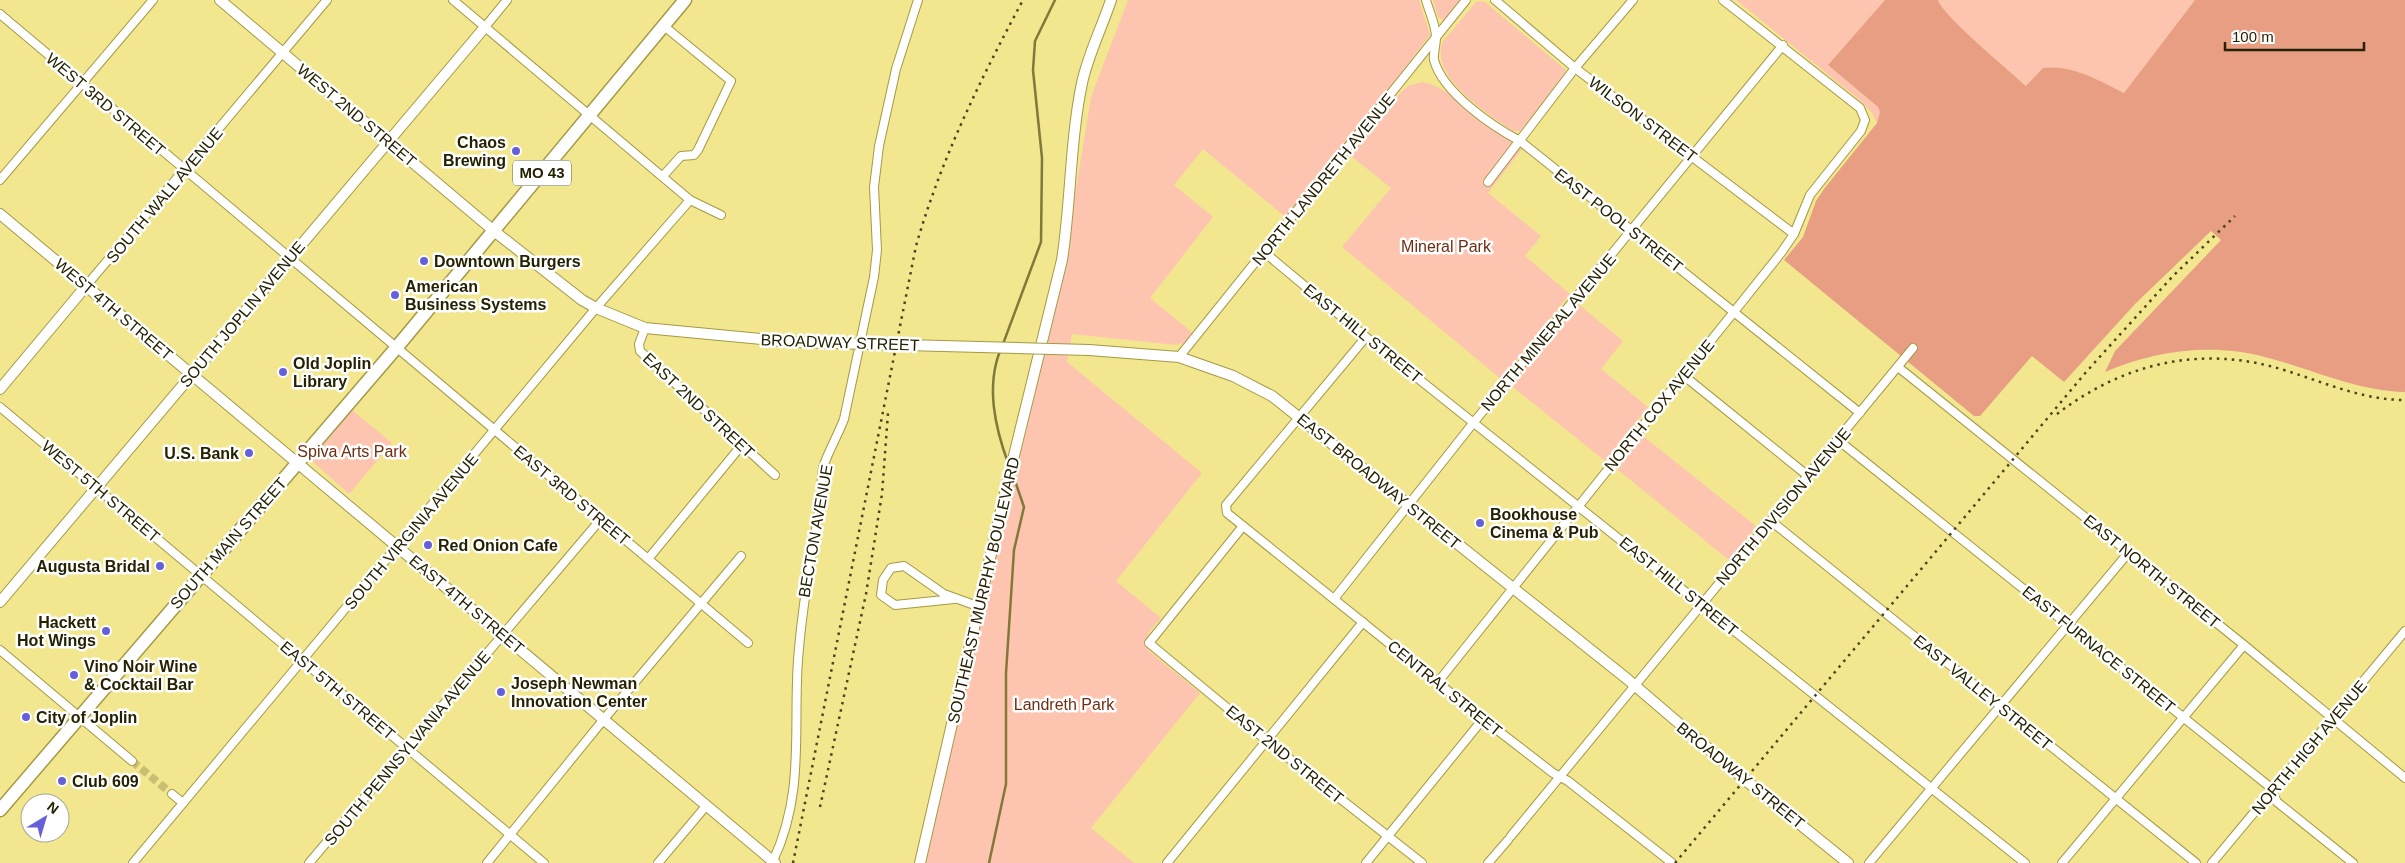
<svg xmlns="http://www.w3.org/2000/svg" width="2405" height="863" viewBox="0 0 2405 863" font-family="Arial,sans-serif">
  <style>
    .green { fill: #fdc5b0 }
    .forest { fill: #e89e83 }
    .lines { fill: none; stroke-linecap: round; stroke-linejoin: round }
    .stream { stroke: #817839; stroke-width: 2.5 }
    .minor-tunnel { stroke: #c9bf72; stroke-width: 8; stroke-dasharray: 8 4; stroke-linecap: butt }
    .minor-casing { stroke: #a59943; stroke-width: 10 }
    .tertiary-casing { stroke: #a59943; stroke-width: 12 }
    .primary-casing { stroke: #a59943; stroke-width: 15 }
    .minor { stroke: #fff; stroke-width: 8 }
    .tertiary { stroke: #fff; stroke-width: 10 }
    .primary { stroke: #fff; stroke-width: 12 }
    .rail { stroke: #4b451a; stroke-width: 2.5; stroke-dasharray: 2.5 5; stroke-linecap: butt }
    .tertiary-bridge-casing { stroke: #a59943; stroke-width: 12; stroke-linecap: butt }
    .tertiary-bridge { stroke: #fff; stroke-width: 10 }
    .poi-dot { fill: #655fd8; stroke: #fff; stroke-width: 2 }
    .labels { text-anchor: middle; stroke-width: 5; stroke-linejoin: round; paint-order: stroke }
    .shield { fill: #fff; stroke: #67644c; stroke-width: 1 }
    .shield-label { font-size: 15px; font-weight: bold; fill: #262100 }
    .street-label { font-size: 16px; fill: #262100; stroke: #fff }
    .poi-label { font-size: 16px; font-weight: bold; fill: #262100; stroke: #fff; text-anchor: start }
    .park-label { font-size: 16px; fill: #6f2d12; stroke: #fff }
  </style>
  <rect width="100%" height="100%" fill="#f2e68f"/>
  <g class="green">
    <path d="M1128,0H1419L1430,35L1288,219L1203,149L1174,185L1213,217L1150,298L1194,334L1187,342L1176,345L1072,334L1067,362L1202,473L1116,581L1161,618C1153,628 1140,638 1149,651L1200,693L1091,828L1134,863H926L986,597L1059,293L1091,97Z"/>
    <polygon points="1433,0 1470,0 1447,23 1438,17"/>
    <polygon points="1736,0 1885,0 1828,65 1878,107 1880,112 1877,123 1872,113 1862,102"/>
    <path d="M1938,0H2195L2124,93C2098,80 2073,65 2043,68L2027,86C2010,71 1943,16 1938,0Z"/>
    <path d="M1477,1L1485,2L1566,70L1563,76L1520,131H1513C1488,115 1428,76 1443,41Z"/>
    <path d="M1421,82C1449,84 1495,133 1522,149L1488,193L1541,236L1525,256L1570,294L1501,379L1342,247L1391,188L1350,155L1402,91L1408,86Z"/>
    <polygon points="1577,303 1623,341 1601,369 1648,407 1605,461 1509,384"/>
    <polygon points="352,410 392,443 349,494 311,460"/>
    <polygon points="1643,436 1757,527 1729,560 1617,469"/>
  </g>
  <path class="forest" d="M1885,0H1938C1943,16 2010,71 2026,86L2043,68C2073,65 2098,80 2124,93L2195,0H2405V392C2356,391 2312,369 2265,357C2213,343 2155,350 2105,372L2115,351L2221,240L2211,231L2135,304L2064,382L2032,356L1980,416H1974L1784,260L1803,237L1816,201L1824,189L1877,123L1880,112L1878,107L1828,65Z"/>
  <g class="lines">
    <g class="stream">
      <polyline points="1003,344 1041,242 1042,158 1033,70 1035,41 1055,0"/>
      <path d="M1000,351C986,387 995,427 1008,463"/>
      <polyline points="989,863 1006,784 1006,673 1014,550 1024,507 1013,475"/>
    </g>
    <polyline class="minor-tunnel" points="132,761 172,794"/>
    <defs>
      <g id="minor">
        <polyline points="453,0 690,200 721,215"/>
        <path d="M1426,0C1429,11 1436,26 1436,37C1436,45 1433,53 1434,60C1443,93 1492,126 1520,141L1860,413"/>
        <polyline points="1495,0 1575,68 1794,234"/>
        <polyline points="0,14 748,643"/>
        <polyline points="485,27 507,0"/>
        <polyline points="663,176 681,156 694,155 698,150 731,81 664,26"/>
        <polyline points="0,180 153,0"/>
        <polyline points="1488,182 1575,68 1633,0"/>
        <polyline points="1264,252 1366,337 2025,863"/>
        <polyline points="86,286 327,0"/>
        <polyline points="645,328 639,344 640,351 775,475"/>
        <polyline points="1366,337 1226,505 1227,513 1483,719 1553,773 1568,781 1672,863"/>
        <polyline points="1179,357 1466,0"/>
        <polyline points="1898,367 2244,645 2405,778"/>
        <polyline points="1683,375 1808,476"/>
        <polyline points="0,407 544,863"/>
        <polyline points="1838,440 2270,787 2277,802 2353,863"/>
        <polyline points="1771,521 2196,863"/>
        <polyline points="1243,526 1149,643 1267,741 1422,863"/>
        <polyline points="648,559 741,446"/>
        <polyline points="954,599 895,605 881,595 883,580 891,568 904,566 944,594 980,607"/>
        <polyline points="1334,599 1474,422 1783,45"/>
        <polyline points="0,650 132,761"/>
        <polyline points="1438,682 1781,253 1794,234 1810,195 1861,131 1865,120 1860,108 1723,0"/>
        <polyline points="172,794 183,803"/>
        <polyline points="1511,836 1913,348"/>
        <path d="M773,861C805,793 793,731 798,660C802,608 811,557 820,506C822,493 821,480 823,468C826,456 839,433 844,419L874,277L877,250L874,187L879,146L896,69L918,0"/>
        <polyline points="133,863 596,308 690,200"/>
        <polyline points="309,863 601,519"/>
        <polyline points="487,863 604,719 741,556"/>
        <polyline points="658,863 706,806"/>
        <polyline points="1167,863 1363,622"/>
        <polyline points="1366,863 1483,719"/>
        <polyline points="1488,863 1508,840"/>
        <polyline points="1869,863 2129,552"/>
        <polyline points="2062,863 2244,645"/>
        <polyline points="2212,863 2405,631"/>
      </g>
      <g id="tertiary">
        <polyline points="220,0 494,231 582,300 596,308 645,328 792,342"/>
        <polyline points="0,214 775,863"/>
        <polyline points="1089,350 1179,357 1233,376 1272,396 1626,678 1744,779 1848,863"/>
        <polyline points="0,389 86,286"/>
        <polyline points="0,602 485,27"/>
        <path d="M920,863L1008,480L1062,260C1071,202 1070,141 1082,83C1088,55 1102,27 1111,0"/>
      </g>
      <polyline id="primary" points="0,810 397,347 685,0"/>
    </defs>
    <use href="#minor" class="minor-casing"/>
    <use href="#tertiary" class="tertiary-casing"/>
    <use href="#primary" class="primary-casing"/>
    <use href="#minor" class="minor"/>
    <use href="#tertiary" class="tertiary"/>
    <use href="#primary" class="primary"/>
    <g class="rail">
      <path d="M2057,414C2125,362 2204,344 2287,371C2326,383 2363,400 2405,400"/>
      <polyline points="820,807 866,594 882,494 888,413"/>
      <path d="M793,863L916,246C941,159 980,80 1023,0"/>
      <polyline points="1675,863 2087,371 2172,277 2235,216"/>
    </g>
    <defs>
      <polyline id="tertiary-bridge" points="792,342 1089,350"/>
    </defs>
    <use href="#tertiary-bridge" class="tertiary-bridge-casing"/>
    <use href="#tertiary-bridge" class="tertiary-bridge"/>
  </g>
  <g class="poi-dot">
    <circle cx="516" cy="151" r="5"/>
    <circle cx="424" cy="261" r="5"/>
    <circle cx="395" cy="295" r="5"/>
    <circle cx="283" cy="372" r="5"/>
    <circle cx="249" cy="453" r="5"/>
    <circle cx="1480" cy="523" r="5"/>
    <circle cx="428" cy="545" r="5"/>
    <circle cx="160" cy="566" r="5"/>
    <circle cx="106" cy="631" r="5"/>
    <circle cx="74" cy="675" r="5"/>
    <circle cx="501" cy="692" r="5"/>
    <circle cx="26" cy="717" r="5"/>
    <circle cx="62" cy="781" r="5"/>
  </g>
  <g class="labels">
    <rect class="shield" x="513" y="160.5" width="58" height="25" rx="4"/>
    <g class="shield-label">
      <text x="542" y="178">MO 43</text>
    </g>
    <g class="street-label">
      <text transform="translate(106 104) rotate(40)" y="6">WEST 3RD STREET</text>
      <text transform="translate(357 115) rotate(40)" y="6">WEST 2ND STREET</text>
      <text transform="translate(1643 119) rotate(37)" y="6">WILSON STREET</text>
      <text transform="translate(1323 179) rotate(-51)" y="6">NORTH LANDRETH AVENUE</text>
      <text transform="translate(164 195) rotate(-50)" y="6">SOUTH WALL AVENUE</text>
      <text transform="translate(1619 220) rotate(38)" y="6">EAST POOL STREET</text>
      <text transform="translate(114 309) rotate(40)" y="6">WEST 4TH STREET</text>
      <text transform="translate(242 314) rotate(-50)" y="6">SOUTH JOPLIN AVENUE</text>
      <text transform="translate(1548 332) rotate(-50)" y="6">NORTH MINERAL AVENUE</text>
      <text transform="translate(1363 333) rotate(39)" y="6">EAST HILL STREET</text>
      <text transform="translate(840 342) rotate(2)" y="6">BROADWAY STREET</text>
      <text transform="translate(699 405) rotate(43)" y="6">EAST 2ND STREET</text>
      <text transform="translate(1659 405) rotate(-51)" y="6">NORTH COX AVENUE</text>
      <text transform="translate(1379 481) rotate(39)" y="6">EAST BROADWAY STREET</text>
      <text transform="translate(101 491) rotate(40)" y="6">WEST 5TH STREET</text>
      <text transform="translate(572 495) rotate(40)" y="6">EAST 3RD STREET</text>
      <text transform="translate(1783 506) rotate(-50)" y="6">NORTH DIVISION AVENUE</text>
      <text transform="translate(411 531) rotate(-50)" y="6">SOUTH VIRGINIA AVENUE</text>
      <text transform="translate(815 531) rotate(-80)" y="6">BECTON AVENUE</text>
      <text transform="translate(228 543) rotate(-49)" y="6">SOUTH MAIN STREET</text>
      <text transform="translate(2152 571) rotate(39)" y="6">EAST NORTH STREET</text>
      <text transform="translate(1679 586) rotate(39)" y="6">EAST HILL STREET</text>
      <text transform="translate(983 590) rotate(-77)" y="6">SOUTHEAST MURPHY BOULEVARD</text>
      <text transform="translate(467 604) rotate(40)" y="6">EAST 4TH STREET</text>
      <text transform="translate(2099 649) rotate(39)" y="6">EAST FURNACE STREET</text>
      <text transform="translate(1445 688) rotate(39)" y="6">CENTRAL STREET</text>
      <text transform="translate(338 690) rotate(40)" y="6">EAST 5TH STREET</text>
      <text transform="translate(1983 692) rotate(39)" y="6">EAST VALLEY STREET</text>
      <text transform="translate(2309 747) rotate(-50)" y="6">NORTH HIGH AVENUE</text>
      <text transform="translate(407 748) rotate(-50)" y="6">SOUTH PENNSYLVANIA AVENUE</text>
      <text transform="translate(1285 754) rotate(39)" y="6">EAST 2ND STREET</text>
      <text transform="translate(1741 775) rotate(39)" y="6">BROADWAY STREET</text>
    </g>
    <g class="poi-label">
      <text x="506" y="148" text-anchor="end">Chaos<tspan x="506" dy="18">Brewing</tspan></text>
      <text x="434" y="267">Downtown Burgers</text>
      <text x="405" y="292">American<tspan x="405" dy="18">Business Systems</tspan></text>
      <text x="293" y="369">Old Joplin<tspan x="293" dy="18">Library</tspan></text>
      <text x="239" y="459" text-anchor="end">U.S. Bank</text>
      <text x="1490" y="520">Bookhouse<tspan x="1490" dy="18">Cinema &amp; Pub</tspan></text>
      <text x="438" y="551">Red Onion Cafe</text>
      <text x="150" y="572" text-anchor="end">Augusta Bridal</text>
      <text x="96" y="628" text-anchor="end">Hackett<tspan x="96" dy="18">Hot Wings</tspan></text>
      <text x="84" y="672">Vino Noir Wine<tspan x="84" dy="18">&amp; Cocktail Bar</tspan></text>
      <text x="511" y="689">Joseph Newman<tspan x="511" dy="18">Innovation Center</tspan></text>
      <text x="36" y="723">City of Joplin</text>
      <text x="72" y="787">Club 609</text>
    </g>
    <g class="park-label">
      <text x="1446" y="252">Mineral Park</text>
      <text x="352" y="457">Spiva Arts Park</text>
      <text x="1064" y="710">Landreth Park</text>
    </g>
  </g>
  <g transform="translate(45 818) rotate(38)"><circle r="24" fill="#ffffff" stroke="#a8a699"/>
  <path d="M0-4L9 19L0 12L-9 19Z" fill="#655fd8"/>
  <text y="-8" font-size="14" font-weight="bold" text-anchor="middle" fill="#262100">N</text>
  </g>
  <path d="M2225 42v8h139v-8" fill="none" stroke="#262100" stroke-width="2.5"/>
  <text x="2232" y="42" font-size="15" fill="#262100" stroke="#ffffff" stroke-width="4" paint-order="stroke">100 m</text>
</svg>
